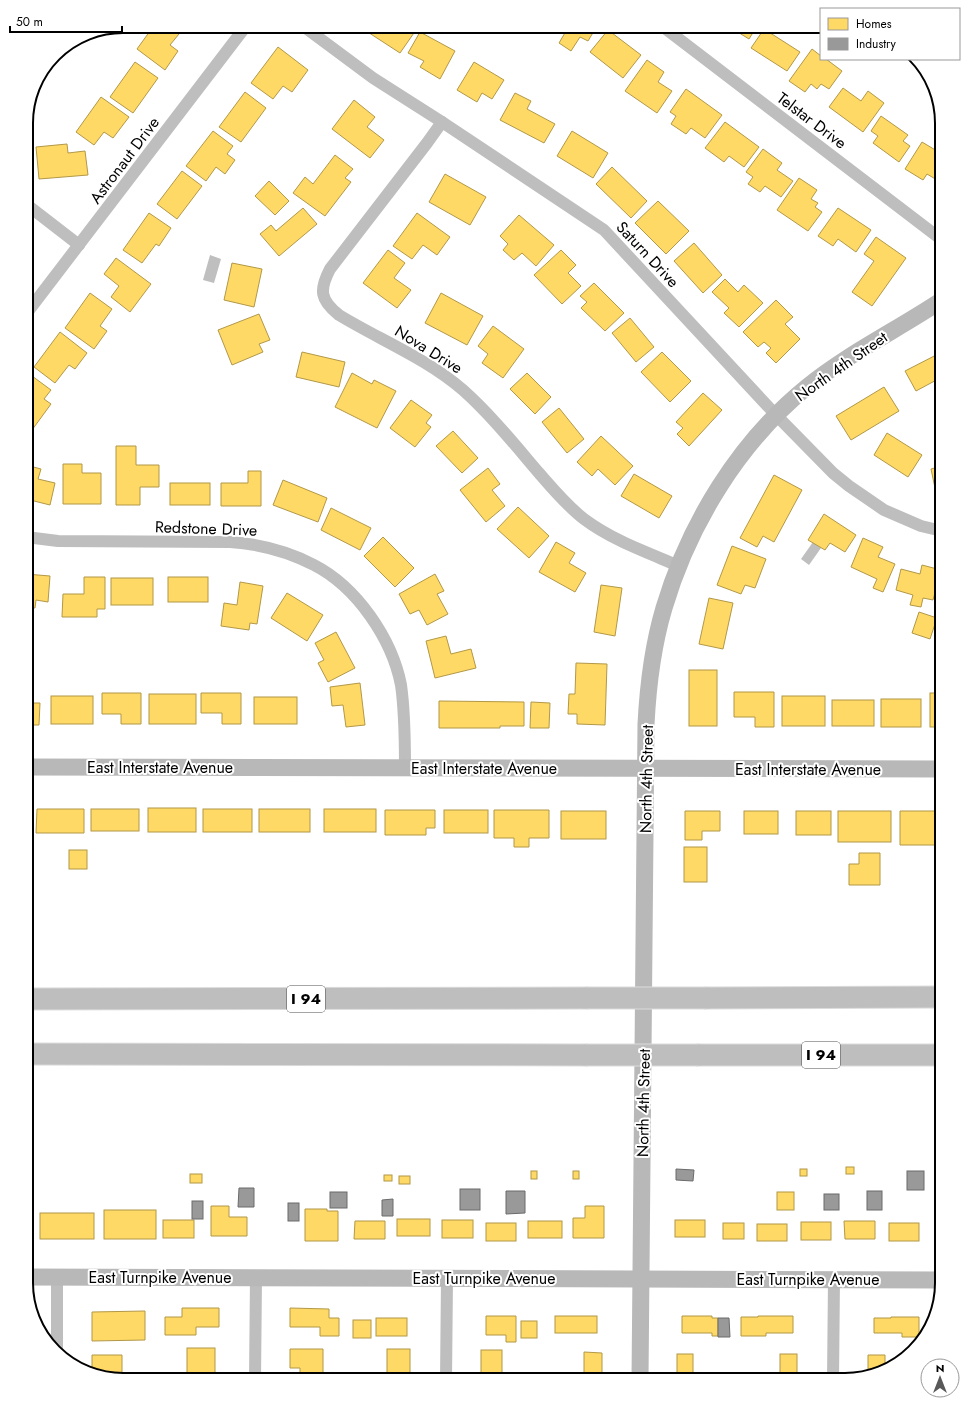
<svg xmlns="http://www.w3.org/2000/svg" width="968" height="1406" viewBox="0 0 968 1406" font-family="Jost,sans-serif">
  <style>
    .water { fill: #bfbfbf }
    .homes { fill: #ffd966; stroke: #b29847 }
    .industry { fill: #999; stroke: #6b6b6b }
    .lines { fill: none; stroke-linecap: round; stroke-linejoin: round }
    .highway-casing { stroke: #dbdbdb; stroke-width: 23 }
    .street { stroke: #bebebe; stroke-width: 12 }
    .secondary { stroke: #b8b8b8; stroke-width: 17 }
    .highway { stroke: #bebebe; stroke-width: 21 }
    .highway-bridge-casing { stroke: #dbdbdb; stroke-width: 23; stroke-linecap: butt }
    .highway-bridge { stroke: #bebebe; stroke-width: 21 }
    .labels { text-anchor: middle; stroke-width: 4; stroke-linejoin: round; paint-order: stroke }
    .shield { fill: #fff; stroke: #4c4c4c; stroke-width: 1 }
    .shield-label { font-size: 15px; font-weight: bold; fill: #000 }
    .street-label { font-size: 16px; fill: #000; stroke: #fff }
    .rim { fill: none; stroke: #000; stroke-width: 2 }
  </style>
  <rect width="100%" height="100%" fill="#fff"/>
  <g class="water">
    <polygon points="210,255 221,259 214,283 203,280"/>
    <polygon points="813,542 821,548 809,565 801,559"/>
  </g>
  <g class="homes">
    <polygon points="144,26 178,26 183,29 170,45 178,51 165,70 137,49 150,31"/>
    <polygon points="410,26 416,30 400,53 360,27"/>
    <polygon points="569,26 597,26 588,41 580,37 571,51 559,43"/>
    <polygon points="728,26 757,26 749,39"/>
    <polygon points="764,29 800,52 787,71 751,48"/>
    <polygon points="608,30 641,55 623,78 590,52"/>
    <polygon points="420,32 455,51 440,79 420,67 424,61 408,53"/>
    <polygon points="278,47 308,70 292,92 283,86 273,99 251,83"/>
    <polygon points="812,49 821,56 821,59 826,59 842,71 829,89 821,84 817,89 811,84 805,92 789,81"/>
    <polygon points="647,60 664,72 658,82 672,91 657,113 625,91"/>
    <polygon points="135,62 158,78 133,113 110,97"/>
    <polygon points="474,62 504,80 492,99 482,93 477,102 457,90"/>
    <polygon points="843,88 861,101 868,91 884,103 863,132 829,107"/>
    <polygon points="686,89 722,115 705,138 691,128 686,134 671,124 676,116 670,112"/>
    <polygon points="245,92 266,108 241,142 219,127"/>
    <polygon points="515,93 531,101 527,109 555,124 544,143 500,120"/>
    <polygon points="101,97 129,117 113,138 104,132 94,145 76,132"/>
    <polygon points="354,100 375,117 367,127 384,140 370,158 332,129"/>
    <polygon points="881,116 908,135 903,141 910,146 899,162 873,143 878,136 871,131"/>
    <polygon points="725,122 759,147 744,167 729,156 724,162 705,148"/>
    <polygon points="213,131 233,146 227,154 235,160 225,174 216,167 206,181 186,166"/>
    <polygon points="572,131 608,153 593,178 557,156"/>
    <polygon points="922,142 942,154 942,183 927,174 923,180 905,169"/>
    <polygon points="67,144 68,153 85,151 88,175 39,179 36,147"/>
    <polygon points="763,149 782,163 777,170 793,181 781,197 765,186 760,192 748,184 753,177 746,172"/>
    <polygon points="335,155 353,169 345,178 351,182 325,216 293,193 305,177 313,184"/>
    <polygon points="612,167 647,201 631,218 596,184"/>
    <polygon points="182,171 202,186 177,219 157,204"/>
    <polygon points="445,174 486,197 470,225 429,202"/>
    <polygon points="799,178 817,190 811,199 818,203 815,207 822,212 808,231 777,210"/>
    <polygon points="269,181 289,201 275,215 255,196"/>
    <polygon points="658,201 689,231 666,254 635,223"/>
    <polygon points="303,208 317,224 279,256 260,234 271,225 276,231"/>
    <polygon points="838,208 871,230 856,252 838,239 833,246 818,236"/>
    <polygon points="149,213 171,228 159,246 156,244 142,263 123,250"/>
    <polygon points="417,213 450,237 437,255 423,245 412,259 393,246"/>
    <polygon points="519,215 554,245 536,266 522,253 514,260 503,250 508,244 500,236"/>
    <polygon points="876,237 906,258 872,306 852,292 874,261 864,254"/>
    <polygon points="694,243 722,275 703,293 674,261"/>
    <polygon points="388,250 405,263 394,278 411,290 397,308 363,283"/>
    <polygon points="561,250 576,265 568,273 581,286 562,304 534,275"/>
    <polygon points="116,258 151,284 130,312 111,297 119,286 104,274"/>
    <polygon points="232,263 262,269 254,307 224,300"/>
    <polygon points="725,279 738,292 744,285 763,303 739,327 724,313 729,308 712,292"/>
    <polygon points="594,283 624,313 605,331 581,308 587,302 580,296"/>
    <polygon points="90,293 112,309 100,326 107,331 94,349 65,328"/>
    <polygon points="441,293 483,316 467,345 425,323"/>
    <polygon points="776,300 793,317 785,324 800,339 776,363 766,353 771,348 764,342 758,347 743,332"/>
    <polygon points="259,314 270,340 259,344 263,352 232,365 218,330"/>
    <polygon points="630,318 654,347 636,362 612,333"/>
    <polygon points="493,326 524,349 503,378 482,363 488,354 478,346"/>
    <polygon points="60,332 87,353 75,369 69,365 55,383 34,367"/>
    <polygon points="302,352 345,362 339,387 296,377"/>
    <polygon points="662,352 691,381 670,402 641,372"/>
    <polygon points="942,352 942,377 916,391 905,371"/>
    <polygon points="28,373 51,390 44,399 51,404 32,430 26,425 26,376"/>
    <polygon points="352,373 372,384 374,380 396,391 377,428 335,407"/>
    <polygon points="527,373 551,397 535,414 510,389"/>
    <polygon points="884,387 899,411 851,440 836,416"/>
    <polygon points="703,393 722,410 689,446 677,434 683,428 676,422"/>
    <polygon points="411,400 432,415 426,423 431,427 415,447 390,428"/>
    <polygon points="559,408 584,439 567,453 542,422"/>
    <polygon points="453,431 478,458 462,473 436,446"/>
    <polygon points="887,433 922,455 908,477 874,455"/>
    <polygon points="601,436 633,466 615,485 598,469 592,476 577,462"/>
    <polygon points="116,446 136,446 136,465 159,465 159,487 140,487 140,505 116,505"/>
    <polygon points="63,464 82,464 82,473 101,473 101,504 63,504"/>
    <polygon points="26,465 41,469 38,479 55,483 50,505 26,499"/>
    <polygon points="942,466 942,486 935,488 931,469"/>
    <polygon points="488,468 500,484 492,490 505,506 486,522 460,490"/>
    <polygon points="248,471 261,471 261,506 221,506 221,483 248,483"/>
    <polygon points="634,474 672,496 659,518 621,496"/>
    <polygon points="774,475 802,490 774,542 763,536 757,547 740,538"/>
    <polygon points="283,480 327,498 318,522 273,505"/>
    <rect x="170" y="483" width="40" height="22"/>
    <polygon points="518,507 549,536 529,558 497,529"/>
    <polygon points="331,508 371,528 360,550 321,530"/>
    <polygon points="824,514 856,535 845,552 830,543 825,550 808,540"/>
    <polygon points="383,537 414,568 395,587 364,556"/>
    <polygon points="863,538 883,547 878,557 895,564 883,592 873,588 877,579 851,567"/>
    <polygon points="556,542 575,553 569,563 586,573 575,592 539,572"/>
    <polygon points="732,546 766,559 755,588 745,585 741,594 717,585"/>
    <polygon points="922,565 941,570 933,600 923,598 921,607 910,605 913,595 896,590 901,569 920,574"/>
    <polygon points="26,574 50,576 48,602 36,600 35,608 26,607"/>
    <polygon points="435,574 444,591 437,594 448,614 427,625 419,610 410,614 399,594"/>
    <polygon points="84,577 105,577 105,609 97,609 97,617 62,617 63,594 84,594"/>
    <rect x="168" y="577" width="40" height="25"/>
    <rect x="111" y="578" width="42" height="27"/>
    <polygon points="240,582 263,586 257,624 250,623 249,630 221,626 224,603 237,605"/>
    <polygon points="601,585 622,588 615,636 594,632"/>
    <polygon points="287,593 323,615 307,641 271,618"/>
    <polygon points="709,598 733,603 723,649 699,644"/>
    <polygon points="919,612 937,618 930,639 912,633"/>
    <polygon points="336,632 355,668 328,682 318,663 324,660 315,643"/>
    <polygon points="446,636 451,654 471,649 476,668 435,678 426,641"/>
    <polygon points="576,663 607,664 605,725 577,724 577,714 568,714 569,694 575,694"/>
    <rect x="689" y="670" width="28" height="56"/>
    <polygon points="360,683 365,725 346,727 343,705 332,706 330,687"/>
    <polygon points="734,692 774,692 774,727 755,727 755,717 734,717"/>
    <polygon points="102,693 141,693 141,724 121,724 121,714 102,714"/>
    <polygon points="201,693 241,693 241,724 222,724 222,713 201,713"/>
    <rect x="930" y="693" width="12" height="34"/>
    <rect x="149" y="694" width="47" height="30"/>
    <rect x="51" y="696" width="42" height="28"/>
    <rect x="782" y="696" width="43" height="30"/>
    <rect x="254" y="697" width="43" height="27"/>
    <rect x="881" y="699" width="40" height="28"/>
    <rect x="832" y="700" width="42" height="26"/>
    <polygon points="439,701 524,702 524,726 500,726 500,728 439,728"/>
    <polygon points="531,702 550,703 549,728 530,728"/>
    <polygon points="26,703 40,703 39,725 26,725"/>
    <rect x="26" y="808" width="2" height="27"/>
    <rect x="148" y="808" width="48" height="24"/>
    <polygon points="37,809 84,809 84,833 36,833"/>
    <rect x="91" y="809" width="48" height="22"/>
    <rect x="203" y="809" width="49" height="23"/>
    <rect x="259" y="809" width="51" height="23"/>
    <rect x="324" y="809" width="52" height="23"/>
    <polygon points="385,810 435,810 435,828 426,828 426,835 385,835"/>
    <rect x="444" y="810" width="44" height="23"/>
    <polygon points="494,810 549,810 549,838 529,838 529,847 514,847 514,838 494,838"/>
    <rect x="561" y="811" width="45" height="28"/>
    <polygon points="685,811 720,811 720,831 702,831 702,840 685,840"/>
    <rect x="744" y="811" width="34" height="23"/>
    <rect x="796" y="811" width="35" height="24"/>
    <rect x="838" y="811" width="53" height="31"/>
    <polygon points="900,811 942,811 942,842 936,842 936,845 900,845"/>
    <rect x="684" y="847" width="23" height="35"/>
    <rect x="69" y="850" width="18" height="19"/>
    <polygon points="859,853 880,853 880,885 849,885 849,864 859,864"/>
    <rect x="846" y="1167" width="8" height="7"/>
    <rect x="800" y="1169" width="7" height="7"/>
    <rect x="531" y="1171" width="6" height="8"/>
    <rect x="573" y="1171" width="6" height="8"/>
    <rect x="190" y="1174" width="12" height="9"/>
    <rect x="384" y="1175" width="8" height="6"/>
    <rect x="399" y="1176" width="11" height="8"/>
    <rect x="777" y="1192" width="17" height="18"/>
    <rect x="26" y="1194" width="3" height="43"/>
    <polygon points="211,1206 229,1206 229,1217 247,1217 247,1236 211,1236"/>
    <polygon points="585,1206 604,1206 604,1238 573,1238 573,1218 585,1218"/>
    <polygon points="305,1209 327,1209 327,1211 338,1211 338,1241 305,1241"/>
    <rect x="104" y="1210" width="52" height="29"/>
    <rect x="40" y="1213" width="54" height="26"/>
    <rect x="397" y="1219" width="33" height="17"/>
    <rect x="163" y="1220" width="31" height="18"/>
    <rect x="442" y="1220" width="31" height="18"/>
    <rect x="675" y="1220" width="30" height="17"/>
    <polygon points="355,1221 385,1221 385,1239 354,1239"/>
    <rect x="528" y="1221" width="34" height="17"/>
    <polygon points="844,1221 875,1221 875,1239 845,1239"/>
    <rect x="801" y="1222" width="30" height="18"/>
    <rect x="486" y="1223" width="30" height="18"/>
    <rect x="723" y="1223" width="21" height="16"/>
    <rect x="889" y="1223" width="30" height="18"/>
    <rect x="757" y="1224" width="30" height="17"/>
    <rect x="936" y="1224" width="6" height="17"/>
    <polygon points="182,1308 219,1308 219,1327 196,1327 196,1335 165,1335 165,1317 182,1317"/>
    <polygon points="290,1308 329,1309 329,1318 339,1318 339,1336 320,1336 320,1327 290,1327"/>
    <polygon points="145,1311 145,1340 92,1341 92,1312"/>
    <polygon points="486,1316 516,1316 516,1342 506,1342 506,1335 486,1335"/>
    <rect x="555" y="1316" width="42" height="17"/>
    <polygon points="682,1316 712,1316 712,1318 718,1318 718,1336 712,1336 712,1333 682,1333"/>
    <polygon points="758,1316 793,1316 793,1333 766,1333 766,1336 741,1336 741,1317 758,1317"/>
    <polygon points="891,1317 919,1317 919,1337 902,1337 902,1333 874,1333 874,1318 891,1318"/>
    <rect x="376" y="1318" width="31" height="18"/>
    <rect x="353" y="1320" width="18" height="18"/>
    <rect x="521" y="1321" width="16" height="17"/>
    <rect x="187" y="1348" width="28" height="32"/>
    <polygon points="290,1349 323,1349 323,1380 300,1380 300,1368 290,1368"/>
    <rect x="387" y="1349" width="23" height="31"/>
    <rect x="481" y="1350" width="21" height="30"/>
    <polygon points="584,1352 602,1353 602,1380 584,1380"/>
    <rect x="677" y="1354" width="16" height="26"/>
    <rect x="780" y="1354" width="17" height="26"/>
    <polygon points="92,1355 122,1355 122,1380 117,1380 92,1371"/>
    <polygon points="868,1355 885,1355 885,1369 868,1374"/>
  </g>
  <g class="industry">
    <polygon points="676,1169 694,1170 693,1181 676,1180"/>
    <rect x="907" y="1171" width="17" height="19"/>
    <polygon points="239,1188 254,1188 254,1207 238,1207"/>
    <rect x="460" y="1189" width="20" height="21"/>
    <polygon points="506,1191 525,1191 525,1213 506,1214"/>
    <rect x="867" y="1191" width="15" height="19"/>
    <rect x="330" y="1192" width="17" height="16"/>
    <rect x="824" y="1194" width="15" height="16"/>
    <polygon points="393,1199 393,1216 382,1216 382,1200"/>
    <rect x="192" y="1201" width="11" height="18"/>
    <rect x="288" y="1203" width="11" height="18"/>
    <polygon points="718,1318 729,1318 730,1337 718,1337"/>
  </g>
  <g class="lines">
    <defs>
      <g id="highway">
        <polyline points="707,998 942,997"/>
        <polyline points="26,999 586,998"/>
        <polyline points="26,1054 585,1055"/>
        <polyline points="699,1055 942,1055"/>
      </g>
    </defs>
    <use href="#highway" class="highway-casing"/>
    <g class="street">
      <polyline points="303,26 373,78 442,122 604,230 776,415 833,473 849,486 884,510 921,526 942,531"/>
      <polyline points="662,26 942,240"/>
      <path d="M442,122L427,143L330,269C319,290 320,300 339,315C380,340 426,358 463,390C491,415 515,445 539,473C553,489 567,506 584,519C612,540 646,552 679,566"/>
      <polyline points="26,204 79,245"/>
      <polyline points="26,314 246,26"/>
      <path d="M26,537L58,541L230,542C260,544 287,551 314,565C357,587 392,639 401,685C405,713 405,740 405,768"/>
      <polyline points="57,1350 57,1277"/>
      <polyline points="255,1380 256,1277"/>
      <polyline points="446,1380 447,1278"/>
      <polyline points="833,1380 834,1279"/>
    </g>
    <g class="secondary">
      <polyline points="26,767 942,769"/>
      <polyline points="26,1277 942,1280"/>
      <path d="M640,1380L646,724C648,685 653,645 664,608C689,524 739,442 807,387C849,353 897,330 942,300"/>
    </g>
    <use href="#highway" class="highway"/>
    <defs>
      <g id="highway-bridge">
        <polyline points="586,998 707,998"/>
        <polyline points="585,1055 699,1055"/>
      </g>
    </defs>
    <use href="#highway-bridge" class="highway-bridge-casing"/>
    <use href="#highway-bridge" class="highway-bridge"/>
  </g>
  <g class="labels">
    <g class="shield">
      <rect x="287" y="986" width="38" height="26" rx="3"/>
      <rect x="802" y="1042" width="38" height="26" rx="3"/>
    </g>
    <g class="shield-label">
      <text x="306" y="1004">I 94</text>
      <text x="821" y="1060">I 94</text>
    </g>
    <g class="street-label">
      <text transform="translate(812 120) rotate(37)" y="6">Telstar Drive</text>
      <text transform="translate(124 160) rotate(-53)" y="6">Astronaut Drive</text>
      <text transform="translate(648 254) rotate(47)" y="6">Saturn Drive</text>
      <text transform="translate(429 349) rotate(32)" y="6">Nova Drive</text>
      <text transform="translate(841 366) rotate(-35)" y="6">North 4th Street</text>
      <text transform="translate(206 528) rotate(2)" y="6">Redstone Drive</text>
      <text x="160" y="773">East Interstate Avenue</text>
      <text x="484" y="774">East Interstate Avenue</text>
      <text x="808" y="775">East Interstate Avenue</text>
      <text transform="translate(646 779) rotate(-89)" y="6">North 4th Street</text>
      <text transform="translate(643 1103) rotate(-89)" y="6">North 4th Street</text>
      <text x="160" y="1283">East Turnpike Avenue</text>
      <text x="484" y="1284">East Turnpike Avenue</text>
      <text x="808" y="1285">East Turnpike Avenue</text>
    </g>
  </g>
  <path d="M0 0H968V1406H0ZM123 33H845A90 90 0 0 1 935 123V1283A90 90 0 0 1 845 1373H123A90 90 0 0 1 33 1283V123A90 90 0 0 1 123 33Z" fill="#fff" fill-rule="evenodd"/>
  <path class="rim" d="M123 33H845A90 90 0 0 1 935 123V1283A90 90 0 0 1 845 1373H123A90 90 0 0 1 33 1283V123A90 90 0 0 1 123 33Z"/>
  <rect x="820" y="8" width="140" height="52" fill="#ffffff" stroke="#999999"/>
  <rect x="828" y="18" width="20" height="12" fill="#ffd966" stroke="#999999"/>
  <text x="856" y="28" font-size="12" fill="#000000">Homes</text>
  <rect x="828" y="38" width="20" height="12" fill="#999999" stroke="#999999"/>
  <text x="856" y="48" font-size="12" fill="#000000">Industry</text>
  <g transform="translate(940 1378)"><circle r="19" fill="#ffffff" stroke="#999999"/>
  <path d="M0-3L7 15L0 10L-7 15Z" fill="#595959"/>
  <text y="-6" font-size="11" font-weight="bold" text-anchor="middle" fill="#000000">N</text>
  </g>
  <path d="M10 26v6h112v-6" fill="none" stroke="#000000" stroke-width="2"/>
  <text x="16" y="26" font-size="12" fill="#000000" stroke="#ffffff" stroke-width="3" paint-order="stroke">50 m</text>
</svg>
